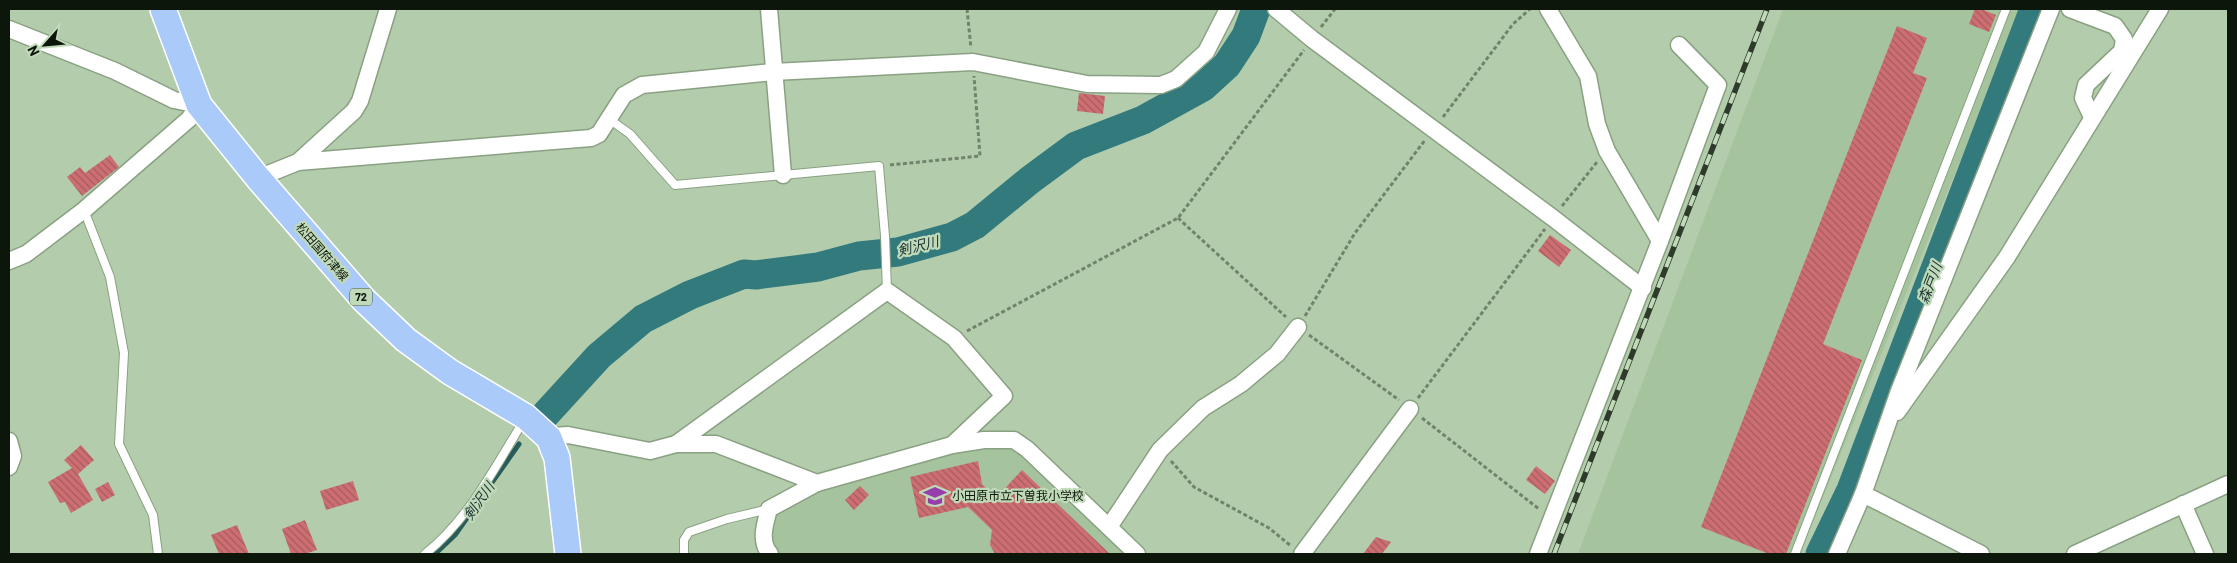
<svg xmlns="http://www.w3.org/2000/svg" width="2237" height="563" viewBox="0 0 2237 563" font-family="Barlow,'Noto Sans JP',sans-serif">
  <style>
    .built { fill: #a5c39d }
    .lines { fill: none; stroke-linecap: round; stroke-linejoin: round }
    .stream { stroke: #285c5a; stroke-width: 5 }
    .river { stroke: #337a7d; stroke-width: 29 }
    .building { fill: url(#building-back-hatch) }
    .service-casing { stroke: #89a182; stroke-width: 10 }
    .minor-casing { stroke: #89a182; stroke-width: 19 }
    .primary-casing { stroke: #fff; stroke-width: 28 }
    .path { stroke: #71846b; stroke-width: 3; stroke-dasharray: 4 2.5; stroke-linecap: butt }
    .service { stroke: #fff; stroke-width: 8 }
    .minor { stroke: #fff; stroke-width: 16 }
    .primary { stroke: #aacaf9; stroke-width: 25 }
    .rail-casing { stroke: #2e3a2a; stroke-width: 5.5 }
    .rail { stroke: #c0dab9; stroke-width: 4; stroke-dasharray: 11; stroke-linecap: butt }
    .labels { text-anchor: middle; stroke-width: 4.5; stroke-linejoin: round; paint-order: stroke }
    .shield { fill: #c0dab9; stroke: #43513e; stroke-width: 1 }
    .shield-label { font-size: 11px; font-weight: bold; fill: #0d160a }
    .street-label { font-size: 12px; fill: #0d160a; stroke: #c0dab9 }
    .poi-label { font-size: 12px; fill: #0d160a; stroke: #c0dab9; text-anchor: start }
    .water-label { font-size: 14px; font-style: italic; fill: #1a3233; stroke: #c0dab9 }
  </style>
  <defs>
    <pattern id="building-back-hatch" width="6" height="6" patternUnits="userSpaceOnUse" patternTransform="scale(1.25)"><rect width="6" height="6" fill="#cd6f72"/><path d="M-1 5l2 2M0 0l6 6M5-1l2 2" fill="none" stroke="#a55a5c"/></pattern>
  </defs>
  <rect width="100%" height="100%" fill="#b3cdac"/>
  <g class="built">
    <polygon points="1783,9 2022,9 1800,554 1578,554"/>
    <polygon points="978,446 1018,448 1126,554 777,554 770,541 772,521 778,512 817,489"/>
  </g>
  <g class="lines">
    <polyline class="stream" points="435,554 455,535 519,444"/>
    <g class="river">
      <polyline points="545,415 599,356 643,319 690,295 744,274 756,275 818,267 859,256 898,252 952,237 975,225 1030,180 1076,146 1143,120 1203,87 1227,65 1246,36 1256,9"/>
      <polyline points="1820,554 1851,490 2034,9"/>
    </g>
  </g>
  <g class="building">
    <polygon points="1975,9 1981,9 1996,15 1989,32 1969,24"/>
    <polygon points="1897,26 1927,38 1913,73 1927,78 1823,344 1862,360 1786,554 1769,554 1701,527"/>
    <polygon points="1079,93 1105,96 1103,114 1077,111"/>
    <polygon points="110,155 119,167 82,196 67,177 80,167 85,173"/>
    <polygon points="1550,235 1571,250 1559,267 1538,251"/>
    <polygon points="81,445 94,460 78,474 93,500 71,513 65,502 60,503 48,482 72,468 64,460"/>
    <polygon points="978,461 982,484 996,498 1022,470 1110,554 995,554 990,545 992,530 968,507 919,518 910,477"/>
    <polygon points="1536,466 1555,481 1545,494 1526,480"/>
    <polygon points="353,481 359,500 326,510 320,491"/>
    <polygon points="108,482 115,495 102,502 95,489"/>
    <polygon points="860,486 869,495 854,510 845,500"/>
    <polygon points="305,520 317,550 305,554 291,554 282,529"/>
    <polygon points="237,525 249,554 219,554 211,535"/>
    <polygon points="1376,537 1391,542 1382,554 1363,554"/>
  </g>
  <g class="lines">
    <defs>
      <g id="service">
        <polyline points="609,119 630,134 675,185 879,166 885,236 887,291"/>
        <polyline points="84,210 110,277 124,353 119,444 153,515 158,554"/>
        <path d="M425,554C468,520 496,466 524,420"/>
        <polyline points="684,554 684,540 689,532 727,519 769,509"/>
        <polyline points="1795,554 2006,9"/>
      </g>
      <g id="minor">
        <polyline points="769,9 783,175"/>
        <polyline points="1276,9 1312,39 1553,218 1643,288"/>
        <polyline points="2070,9 2115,26 2124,39 2122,51 2086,85 2083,98 2092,117"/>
        <polyline points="9,29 115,71 174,100 199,105 189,119 84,210 26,254 9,261"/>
        <polyline points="298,162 354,111 360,101 388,9"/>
        <polyline points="258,178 298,162 591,138 599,134 624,95 642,85 773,72 973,62 1087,84 1161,85 1176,79 1206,52 1228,9"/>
        <polyline points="1660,241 1718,85 1679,45"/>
        <polyline points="1897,412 2007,257 2160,9"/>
        <polyline points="549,438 551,436 568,435 650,451 676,444 716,444 817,483 952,445 984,440 1014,440 1027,449 1137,554"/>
        <polyline points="9,441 13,456 9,467"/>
        <polyline points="676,444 887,291 954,338 1004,396 952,445"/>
        <polyline points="1862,497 1899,391 2051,9"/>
        <polyline points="2183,504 2205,554"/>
        <polyline points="1109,527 1160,450 1203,408 1241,384 1277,354 1298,327"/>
        <path d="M770,554C759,541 765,524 769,509L817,483"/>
        <polyline points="1302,554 1410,409"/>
        <polyline points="1538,554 1660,241 1607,151 1597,124 1588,76 1548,9"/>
        <polyline points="1837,554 1863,494 1981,554"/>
        <polyline points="2075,554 2228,484"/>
      </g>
      <polyline id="primary" points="163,9 199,105 258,178 364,300 406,340 450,372 526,417 549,438 557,458 568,554"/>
    </defs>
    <use href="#service" class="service-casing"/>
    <use href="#minor" class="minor-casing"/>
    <use href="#primary" class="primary-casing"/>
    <g class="path">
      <polyline points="967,9 971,48"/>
      <polyline points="1321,27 1335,9"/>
      <polyline points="1443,117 1513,24 1530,9"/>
      <polyline points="890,165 980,156 974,76"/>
      <polyline points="1562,206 1597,162"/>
      <polyline points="1178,218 1286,317"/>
      <polyline points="1305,316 1355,233 1425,140"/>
      <polyline points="967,331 1178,218 1304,50"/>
      <polyline points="1309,335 1399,400"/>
      <polyline points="1418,398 1545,229"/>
      <polyline points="1422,418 1539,509"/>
      <polyline points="1171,461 1194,487 1269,528 1291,546"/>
    </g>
    <use href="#service" class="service"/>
    <use href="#minor" class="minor"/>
    <use href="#primary" class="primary"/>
    <defs>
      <polyline id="rail" points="1554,554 1767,9"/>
    </defs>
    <use href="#rail" class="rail-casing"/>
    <use href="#rail" class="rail"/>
  </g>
  <defs>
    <symbol id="school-bare" viewBox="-9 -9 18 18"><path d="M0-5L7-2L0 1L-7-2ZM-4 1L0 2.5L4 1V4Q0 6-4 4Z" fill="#963fac" stroke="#c0dab9" stroke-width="2.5" paint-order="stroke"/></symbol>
  </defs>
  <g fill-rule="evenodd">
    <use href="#school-bare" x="919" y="480" width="32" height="32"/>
  </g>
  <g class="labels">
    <rect class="shield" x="350" y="288.5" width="22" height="17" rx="4"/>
    <g class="shield-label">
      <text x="361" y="301">72</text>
    </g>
    <g class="street-label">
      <text transform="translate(322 252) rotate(49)" y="4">松田国府津線</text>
    </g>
    <g class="poi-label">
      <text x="952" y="500">小田原市立下曽我小学校</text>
    </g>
    <g class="water-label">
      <text transform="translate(918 246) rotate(-14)" y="5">剣沢川</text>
      <text transform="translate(1930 283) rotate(-69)" y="5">森戸川</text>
      <text transform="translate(479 501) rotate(-55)" y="5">剣沢川</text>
    </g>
  </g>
  <rect width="2237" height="563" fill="none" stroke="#0d160a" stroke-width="20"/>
  <g transform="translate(45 45) rotate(243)" stroke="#c0dab9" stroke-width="4" paint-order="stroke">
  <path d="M0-4L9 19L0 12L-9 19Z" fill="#0d160a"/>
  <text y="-8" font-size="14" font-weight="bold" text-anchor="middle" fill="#0d160a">N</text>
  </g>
</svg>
